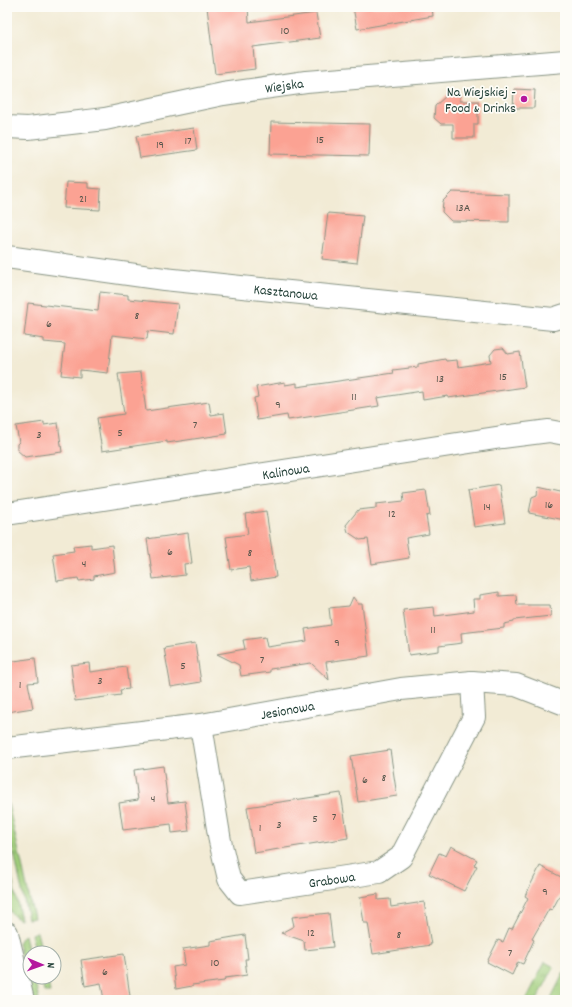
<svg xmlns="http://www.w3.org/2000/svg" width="572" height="1007" viewBox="0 0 572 1007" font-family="Dekko,sans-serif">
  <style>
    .grass { fill: url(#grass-tufts); stroke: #608557 }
    .building { fill: #fba293 }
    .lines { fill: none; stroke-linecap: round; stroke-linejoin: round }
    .minor-casing { stroke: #889484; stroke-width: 24 }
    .minor { stroke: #fff; stroke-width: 22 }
    .poi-dot { fill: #b5179e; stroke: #fdfcf7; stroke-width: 1.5 }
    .labels { text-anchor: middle; stroke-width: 3.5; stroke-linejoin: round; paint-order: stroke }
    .number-label { font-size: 12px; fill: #56564c }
    .street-label { font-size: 14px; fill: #1f3d34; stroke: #fdfcf7 }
    .poi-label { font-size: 14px; fill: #1f3d34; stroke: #fdfcf7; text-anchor: end }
  </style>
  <defs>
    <pattern id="grass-tufts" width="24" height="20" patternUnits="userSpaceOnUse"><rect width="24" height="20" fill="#a0cd7a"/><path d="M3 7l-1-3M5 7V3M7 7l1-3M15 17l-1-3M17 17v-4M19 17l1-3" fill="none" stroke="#82a865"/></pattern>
  </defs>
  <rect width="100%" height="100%" fill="#fdfcf7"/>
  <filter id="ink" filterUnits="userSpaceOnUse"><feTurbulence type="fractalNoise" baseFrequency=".025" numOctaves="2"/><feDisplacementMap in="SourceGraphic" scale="8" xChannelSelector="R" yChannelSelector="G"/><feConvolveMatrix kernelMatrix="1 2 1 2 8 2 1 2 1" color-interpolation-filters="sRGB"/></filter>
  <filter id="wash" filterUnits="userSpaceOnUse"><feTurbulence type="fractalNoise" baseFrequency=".012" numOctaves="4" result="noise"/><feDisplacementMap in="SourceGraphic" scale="16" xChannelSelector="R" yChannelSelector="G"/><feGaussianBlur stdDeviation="0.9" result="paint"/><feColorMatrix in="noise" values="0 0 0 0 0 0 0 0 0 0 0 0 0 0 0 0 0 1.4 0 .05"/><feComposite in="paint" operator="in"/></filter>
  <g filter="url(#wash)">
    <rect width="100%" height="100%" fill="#f2ebd5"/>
    <g class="grass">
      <polygon points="7,799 34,918 28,919 15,858 7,830"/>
      <path d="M7,856L20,915L21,920C18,919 13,916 11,913C4,899 7,872 7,856Z"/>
      <polygon points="37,932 42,953 36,953 31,934"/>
      <polygon points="25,935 30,959 30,977 34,977 39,1000 32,1000 18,943 21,938"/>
      <polygon points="545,962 554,967 537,1000 526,1000"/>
      <polygon points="564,972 565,990 560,1000 550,1000"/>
      <polygon points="41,977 47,977 50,992 44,992"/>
    </g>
    <g id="blocks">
      <g class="building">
        <polygon points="207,7 248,7 249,22 316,13 320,38 253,47 255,69 215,74"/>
        <polygon points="353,7 432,7 433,16 357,29"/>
        <polygon points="514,89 535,90 534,108 513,108"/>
        <polygon points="447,95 460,95 460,101 478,101 478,124 474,124 474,138 453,138 453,124 441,124 434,118 435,106"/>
        <polygon points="271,122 370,124 369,156 270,154"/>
        <polygon points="194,128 197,150 140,158 136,136"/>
        <polygon points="66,182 88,183 88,188 101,189 100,210 64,208"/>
        <polygon points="452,192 509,194 509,222 451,221 442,212 443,201"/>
        <polygon points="328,213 363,216 357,263 322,259"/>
        <polygon points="100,292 128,295 128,299 178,304 174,334 148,331 147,339 112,335 108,373 80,370 80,377 61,375 65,344 44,342 44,339 24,336 28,303 98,311"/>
        <polygon points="503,348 508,354 520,352 525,387 448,398 448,396 423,400 422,391 377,398 379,406 288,420 287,415 257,420 254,398 258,397 256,387 285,382 285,385 297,383 297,387 394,373 393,370 418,367 418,364 445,359 446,361 457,360 458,367 491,362 490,355 495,349"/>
        <polygon points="141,372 146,411 209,402 211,415 224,413 227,434 167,443 167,441 102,451 97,418 124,414 118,374"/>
        <polygon points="44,422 44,425 58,423 62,452 25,457 17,450 17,444 19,442 16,426"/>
        <polygon points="499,485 505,523 474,527 468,490"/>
        <polygon points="538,487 565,493 565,520 529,513 532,497 537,495"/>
        <polygon points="426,490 430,515 426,516 429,534 406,538 409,558 372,564 368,539 360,540 348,532 346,525 358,510 376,508 376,504 404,501 403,493"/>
        <polygon points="266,511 276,577 251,581 249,567 231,570 226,537 248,534 245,514"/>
        <polygon points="188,533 192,563 184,564 185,575 153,579 147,539"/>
        <polygon points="91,544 91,548 112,545 115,572 94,576 94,579 79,581 78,578 57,581 53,554 74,551 73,546"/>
        <polygon points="499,592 499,596 516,595 517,605 550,605 551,616 514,620 514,622 504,624 504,628 461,633 462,643 439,646 439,651 409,655 403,610 434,607 435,616 474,611 473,599 480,599 480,595"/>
        <polygon points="353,597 358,604 362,604 369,656 326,662 329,680 311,663 270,669 270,672 241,676 239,665 217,654 245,649 243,640 265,637 267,647 307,641 305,629 331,625 329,608 349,606"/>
        <polygon points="195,643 201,682 171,687 164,648"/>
        <polygon points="35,658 38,682 28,683 33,708 7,712 7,662"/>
        <polygon points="89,663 90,672 126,667 129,689 120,690 121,695 75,701 71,665"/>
        <polygon points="390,750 397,796 358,802 351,756"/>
        <polygon points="163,766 168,803 185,801 189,831 172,833 171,824 123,830 119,803 138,800 134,770"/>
        <polygon points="341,793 348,838 254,853 247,807"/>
        <polygon points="451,846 477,860 474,865 477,866 464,891 429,874 439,853 446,856"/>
        <polygon points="540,866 565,879 565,886 552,910 549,909 532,939 534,940 523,964 518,962 512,975 487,962 498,940 503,942 509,928 512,929 528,898 525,896"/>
        <polygon points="378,894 378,900 390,899 391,907 424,902 431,945 373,954 368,923 364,923 360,897"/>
        <polygon points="329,913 333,947 305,950 304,941 281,933 294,926 292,917"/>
        <polygon points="245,935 248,959 245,959 247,975 225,978 224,981 192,985 192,986 176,989 173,967 185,965 183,949 210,945 210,941"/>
        <polygon points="124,954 130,996 104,1000 101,983 85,986 81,960"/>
      </g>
    </g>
  </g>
  <g filter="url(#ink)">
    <use href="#blocks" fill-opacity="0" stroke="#889484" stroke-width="1"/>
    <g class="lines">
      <defs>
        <g id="minor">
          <path id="s1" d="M7,127L28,128L105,119L223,94L306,82L565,61"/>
          <path id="s2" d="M7,257L164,279L553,319L565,315"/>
          <path id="s3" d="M7,514L502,437L549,431L565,434"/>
          <path id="s4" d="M201,725L220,841L229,879L240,893L379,872L401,857L474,717L472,682"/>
          <path id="s5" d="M7,748L201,725L401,689L472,682L516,685L565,704"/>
          <polyline points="7,933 23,1000"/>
        </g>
      </defs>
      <use href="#minor" class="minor-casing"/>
      <use href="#minor" class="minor"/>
    </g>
  </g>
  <circle class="poi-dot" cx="524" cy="99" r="4"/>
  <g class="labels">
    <g class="number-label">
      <text x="285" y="34">10</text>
      <text x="320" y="143">15</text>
      <text x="188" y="144">17</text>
      <text x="160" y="148">19</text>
      <text x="83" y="202">21</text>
      <text x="463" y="211">13A</text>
      <text x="137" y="319">8</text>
      <text x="49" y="327">6</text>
      <text x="503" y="380">15</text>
      <text x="440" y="382">13</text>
      <text x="354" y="400">11</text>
      <text x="278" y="408">9</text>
      <text x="195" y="428">7</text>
      <text x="120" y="436">5</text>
      <text x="39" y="438">3</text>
      <text x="549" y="508">16</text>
      <text x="487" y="510">14</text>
      <text x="392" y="517">12</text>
      <text x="170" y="555">6</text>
      <text x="250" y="556">8</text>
      <text x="84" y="567">4</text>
      <text x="433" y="633">11</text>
      <text x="337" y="646">9</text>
      <text x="262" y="663">7</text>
      <text x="183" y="669">5</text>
      <text x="100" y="684">3</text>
      <text x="20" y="688">1</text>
      <text x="384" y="781">8</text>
      <text x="365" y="783">6</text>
      <text x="153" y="802">4</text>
      <text x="334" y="820">7</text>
      <text x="315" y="822">5</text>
      <text x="279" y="828">3</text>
      <text x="260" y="831">1</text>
      <text x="545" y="895">9</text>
      <text x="311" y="936">12</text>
      <text x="399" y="938">8</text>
      <text x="510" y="956">7</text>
      <text x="215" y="966">10</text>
      <text x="105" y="975">6</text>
    </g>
    <g class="street-label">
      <text dy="5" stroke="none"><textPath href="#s1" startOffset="281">Wiejska</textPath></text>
      <text dy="5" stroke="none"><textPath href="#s2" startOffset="281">Kasztanowa</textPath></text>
      <text dy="5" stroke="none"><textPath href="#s3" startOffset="282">Kalinowa</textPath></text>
      <text dy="5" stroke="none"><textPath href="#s5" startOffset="283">Jesionowa</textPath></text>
      <text dy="5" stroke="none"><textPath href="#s4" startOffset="267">Grabowa</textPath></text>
    </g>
    <g class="poi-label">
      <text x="516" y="96">Na Wiejskiej -<tspan x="516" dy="16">Food &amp; Drinks</tspan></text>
    </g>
  </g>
  <rect width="572" height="1007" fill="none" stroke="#fdfcf7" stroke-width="24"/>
  <g transform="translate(42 965) rotate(92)"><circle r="19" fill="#fdfcf7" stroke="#a4b0a9"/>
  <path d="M0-3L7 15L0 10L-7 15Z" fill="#b5179e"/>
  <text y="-6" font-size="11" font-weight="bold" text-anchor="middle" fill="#1f3d34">N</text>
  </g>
</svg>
